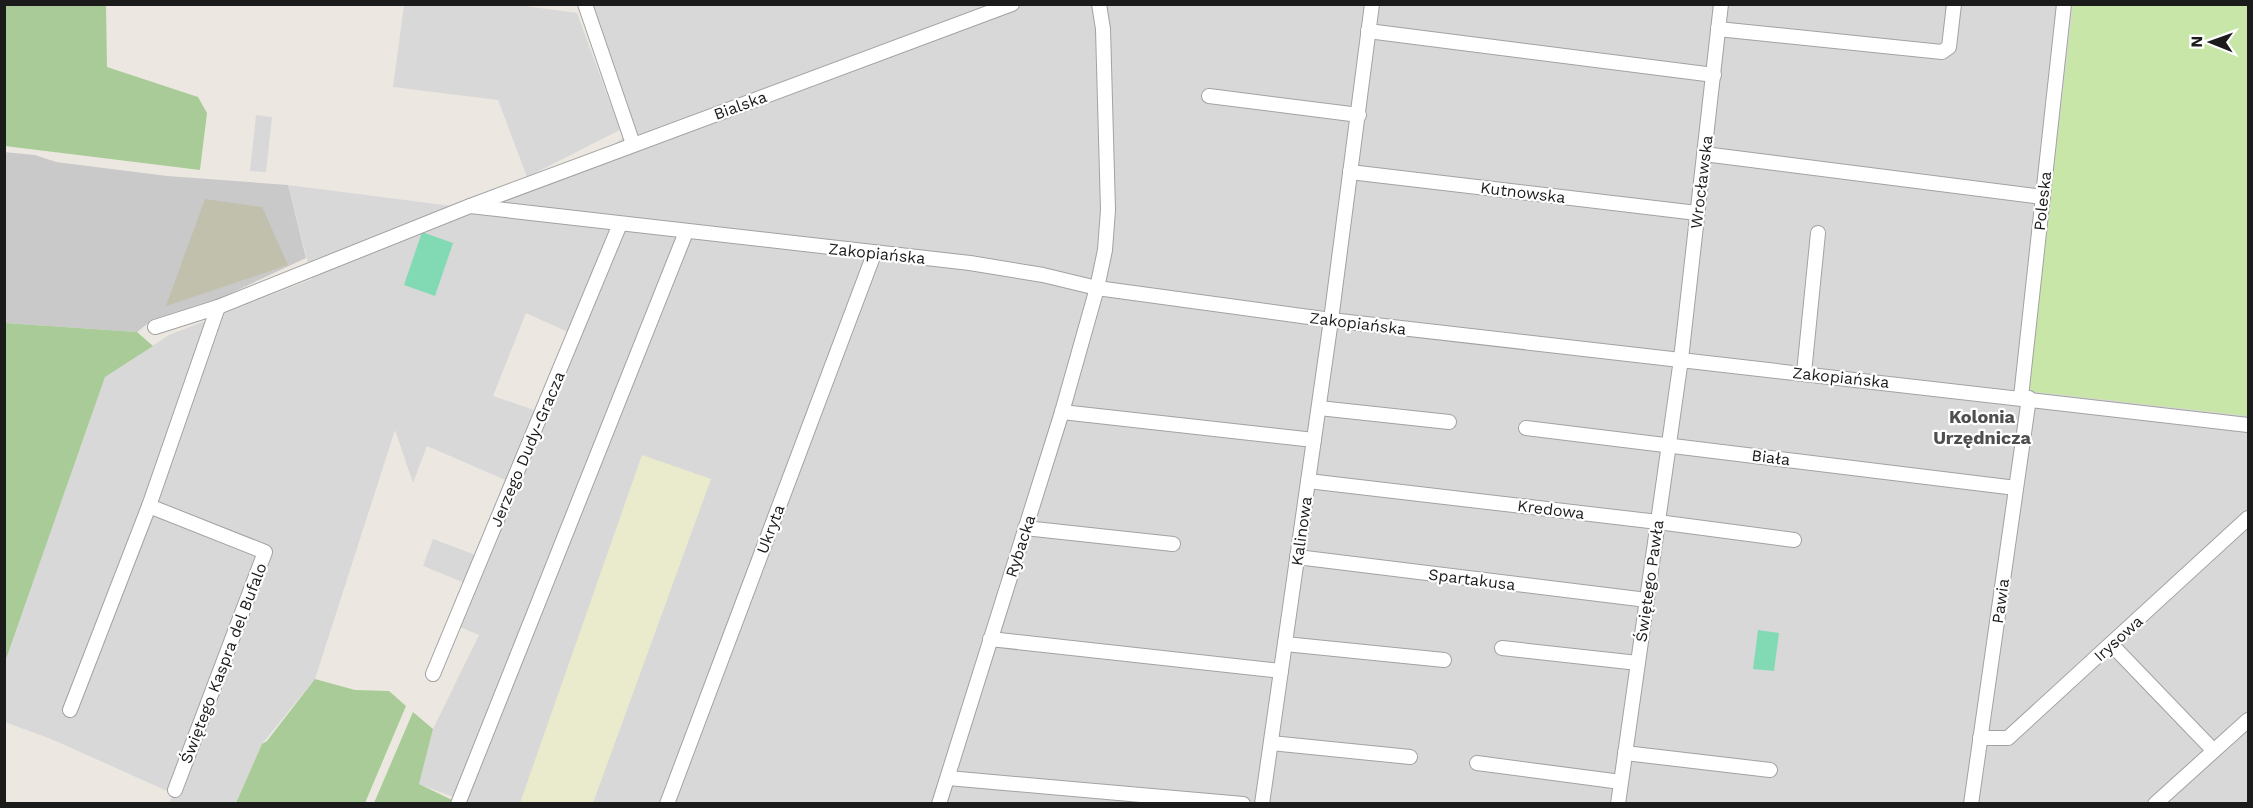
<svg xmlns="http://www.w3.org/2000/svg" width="2253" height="808" viewBox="0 0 2253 808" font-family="'Work Sans',sans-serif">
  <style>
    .residential { fill: #d9d8d8 }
    .religious { fill: #c9c9c9 }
    .construction { fill: #c0c0ad }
    .farmland { fill: #eaebcc }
    .grass { fill: #c8e6a7 }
    .forest { fill: #a8cb97 }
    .pitch { fill: #81dab4 }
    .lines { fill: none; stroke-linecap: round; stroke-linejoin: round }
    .minor-casing { stroke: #a2a2a2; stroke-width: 16 }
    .minor { stroke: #fff; stroke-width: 14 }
    .labels { text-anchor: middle; stroke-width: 4.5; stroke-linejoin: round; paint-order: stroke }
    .street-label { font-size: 16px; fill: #1b1b1b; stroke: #fff }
    .neighbourhood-label { font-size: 18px; font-weight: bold; fill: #4e4e4e; stroke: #fff }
  </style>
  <rect width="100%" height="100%" fill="#ece8e1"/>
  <g class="residential">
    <polygon points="510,4 577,13 620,130 527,177 498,100 393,87 404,5"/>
    <polygon points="580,5 2248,5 2248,803 463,803 464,801 419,784 433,729 479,635 460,627 581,338 526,313 493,396 537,411 510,482 427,446 413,483 395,430 315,679 262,744 236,803 169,803 174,794 51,739 5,722 5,662 105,377 169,335 312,279 288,185 452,206 396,230 567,178 635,129"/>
    <polygon points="256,115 272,117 266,172 250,171"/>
    <polygon points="433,539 476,555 465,583 423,566"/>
  </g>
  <polygon class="religious" points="4,152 35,155 56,162 167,176 288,185 306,258 212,302 151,321 137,332 5,323"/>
  <polygon class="construction" points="205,199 262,207 288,265 166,306"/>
  <polygon class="farmland" points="642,455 711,479 593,803 520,803"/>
  <polygon class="grass" points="2073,5 2248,5 2248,416 2028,391"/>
  <g class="forest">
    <polygon points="5,4 106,5 107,67 198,97 207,113 200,170 5,146"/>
    <polygon points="5,323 137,332 153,346 105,377 5,662"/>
    <polygon points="315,679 355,690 389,691 406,706 365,803 236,803 262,744 267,741"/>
    <polygon points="413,712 433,729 419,784 452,800 451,803 374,803"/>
  </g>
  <g class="pitch">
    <polygon points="422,232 453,243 435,296 404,285"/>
    <polygon points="1758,630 1779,633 1774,671 1753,669"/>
  </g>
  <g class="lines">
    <defs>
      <g id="minor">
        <polyline points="585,4 633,144"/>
        <polyline points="1718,29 1942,52 1949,47 1954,4"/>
        <polyline points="1368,31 1714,75"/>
        <polyline points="1209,96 1359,115"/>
        <polyline points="1704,154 2043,197"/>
        <polyline points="1350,172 1697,213"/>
        <polyline points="470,206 970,263 1043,275 1097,288 1331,320 2248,425"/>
        <polyline points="155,327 218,307 470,206 1012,4"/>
        <polyline points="1804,373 1818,233"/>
        <polyline points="2021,397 2064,4"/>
        <polyline points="1319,408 1449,422"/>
        <polyline points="1062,412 1314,440"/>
        <polyline points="1526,428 2016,488"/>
        <polyline points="1308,481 1658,522 1794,540"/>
        <polyline points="149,506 265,552 175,790"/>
        <polyline points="1025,528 1173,544"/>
        <polyline points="1297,557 1647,600"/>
        <polyline points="990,639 1281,671"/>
        <polyline points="1285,644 1444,660"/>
        <polyline points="2111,644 2213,750"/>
        <polyline points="1502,648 1638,663"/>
        <polyline points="433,674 620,224"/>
        <polyline points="70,710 149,506 218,307"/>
        <polyline points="1980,738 2008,738 2248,518"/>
        <polyline points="1271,743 1410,757"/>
        <polyline points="1625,753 1770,770"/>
        <polyline points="1477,763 1621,782"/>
        <polyline points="948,778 1243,804"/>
        <polyline points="458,804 686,232"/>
        <polyline points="667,804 874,254"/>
        <polyline points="939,804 1062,412 1097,288 1105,250 1108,210 1103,29 1099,4"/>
        <polyline points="1262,804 1331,320 1372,4"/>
        <polyline points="1618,804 1681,359 1721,4"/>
        <polyline points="1971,804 2029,398"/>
        <polyline points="2155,804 2248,720"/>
      </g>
    </defs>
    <use href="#minor" class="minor-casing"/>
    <use href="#minor" class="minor"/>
  </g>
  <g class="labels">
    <g class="street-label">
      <text transform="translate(740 105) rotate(-20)" y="6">Bialska</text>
      <text transform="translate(1701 182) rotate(-83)" y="6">Wrocławska</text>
      <text transform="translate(1523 192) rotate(7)" y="6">Kutnowska</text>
      <text transform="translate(2042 201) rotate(-84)" y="6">Poleska</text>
      <text transform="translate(877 253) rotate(6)" y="6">Zakopiańska</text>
      <text transform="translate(1358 323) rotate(7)" y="6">Zakopiańska</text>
      <text transform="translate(1841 377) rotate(6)" y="6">Zakopiańska</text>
      <text transform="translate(527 449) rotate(-67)" y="6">Jerzego Dudy-Gracza</text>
      <text transform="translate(1771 457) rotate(7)" y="6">Biała</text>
      <text transform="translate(1551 509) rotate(7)" y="6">Kredowa</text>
      <text transform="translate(770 529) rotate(-69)" y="6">Ukryta</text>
      <text transform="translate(1301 531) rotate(-82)" y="6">Kalinowa</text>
      <text transform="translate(1020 546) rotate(-72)" y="6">Rybacka</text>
      <text transform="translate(1472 579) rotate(7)" y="6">Spartakusa</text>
      <text transform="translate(1649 581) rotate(-82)" y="6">Świętego Pawła</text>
      <text transform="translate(2000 601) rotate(-82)" y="6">Pawia</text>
      <text transform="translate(2118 638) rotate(-42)" y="6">Irysowa</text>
      <text transform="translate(223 663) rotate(-69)" y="6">Świętego Kaspra del Bufalo</text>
    </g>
    <g class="neighbourhood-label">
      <text x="1982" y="423">Kolonia<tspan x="1982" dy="21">Urzędnicza</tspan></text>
    </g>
  </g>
  <rect width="2253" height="808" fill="none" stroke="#1b1b1b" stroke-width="12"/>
  <g transform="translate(2211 42) rotate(271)" stroke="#ffffff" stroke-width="4.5" paint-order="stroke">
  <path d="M0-4.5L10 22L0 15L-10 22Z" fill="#1b1b1b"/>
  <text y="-9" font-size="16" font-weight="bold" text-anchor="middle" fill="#1b1b1b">N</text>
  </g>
</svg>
